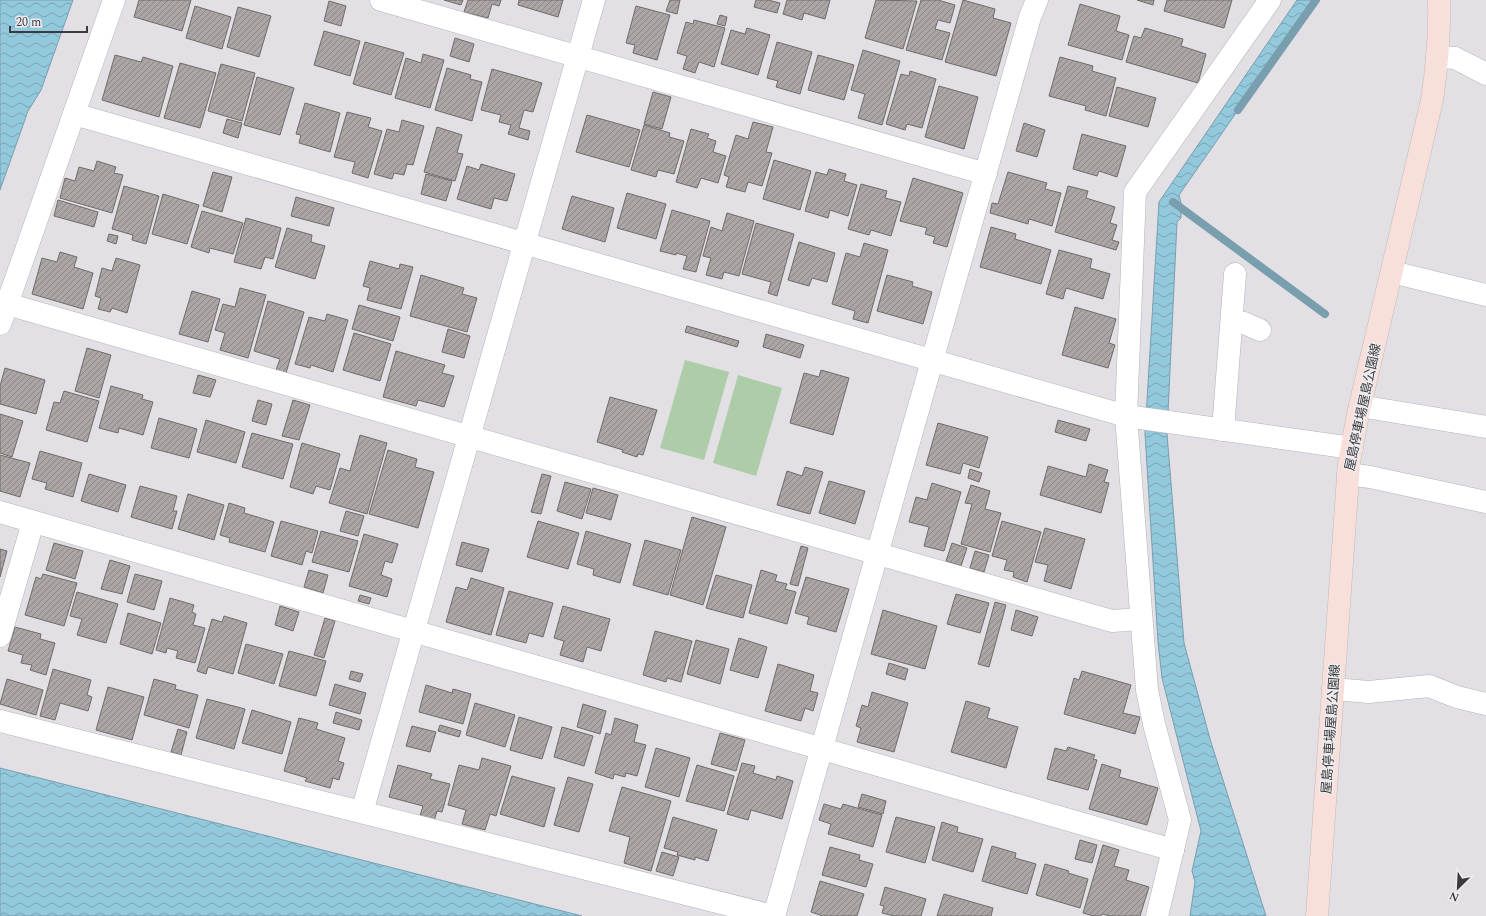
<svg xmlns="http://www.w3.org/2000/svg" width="1486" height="916" viewBox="0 0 1486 916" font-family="Spectral,'Noto Sans JP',serif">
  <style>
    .grass { fill: #adcda9 }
    .water { fill: url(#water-waves); stroke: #799ead }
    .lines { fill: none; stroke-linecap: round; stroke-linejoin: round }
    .stream { stroke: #799ead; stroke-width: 8 }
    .building { fill: url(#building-hatch); stroke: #6f6b6a }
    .minor-casing { stroke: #b4b3b7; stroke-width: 23 }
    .major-casing { stroke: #bcbcbd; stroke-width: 23 }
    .minor { stroke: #fff; stroke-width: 22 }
    .major { stroke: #f8dfd9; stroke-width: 22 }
    .labels { text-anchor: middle; stroke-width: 3; stroke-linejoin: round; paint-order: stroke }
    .street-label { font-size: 13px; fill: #3b3a3c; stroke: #efedf1 }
  </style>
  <defs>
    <pattern id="water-waves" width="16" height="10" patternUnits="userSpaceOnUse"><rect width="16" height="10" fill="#93c9dd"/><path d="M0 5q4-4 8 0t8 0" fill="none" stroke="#79a4b4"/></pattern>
    <pattern id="building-hatch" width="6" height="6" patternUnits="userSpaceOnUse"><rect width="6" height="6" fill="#aba6a5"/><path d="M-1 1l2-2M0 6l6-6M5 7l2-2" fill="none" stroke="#8c8888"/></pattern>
  </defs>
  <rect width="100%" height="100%" fill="#e2e0e4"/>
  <g class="grass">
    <polygon points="685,360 729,372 704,460 660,448"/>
    <polygon points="738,375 782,388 756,476 713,463"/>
  </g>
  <g class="water">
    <polygon points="0,0 73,0 41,90 28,111 0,190"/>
    <polygon points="1297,0 1312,0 1307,11 1179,195 1181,203 1181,218 1177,222 1167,434 1184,643 1210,739 1266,916 1190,916 1195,882 1192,871 1201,831 1162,678 1158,642 1145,434 1159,202"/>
    <polygon points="0,768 582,916 0,916"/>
  </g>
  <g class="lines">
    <g class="stream">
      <polyline points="1238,110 1316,0"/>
      <polyline points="1173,202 1325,314"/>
    </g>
  </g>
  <g class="building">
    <polygon points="139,0 191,0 182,31 134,17"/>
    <polygon points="444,0 463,0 461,5"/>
    <polygon points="468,0 501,0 499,6 492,4 488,18 464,12"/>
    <polygon points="519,0 563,0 558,17 518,5"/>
    <polygon points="670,0 680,0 677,14 666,11"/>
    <polygon points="756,0 768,0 780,3 777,13 754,7"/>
    <polygon points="787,0 830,0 825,19 804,13 802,20 783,14"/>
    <polygon points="876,0 917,1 903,49 865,38"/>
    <polygon points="921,0 938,0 955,5 950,23 938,20 935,29 950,33 942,60 906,50"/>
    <polygon points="963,0 995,9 993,18 1011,23 996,76 945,62"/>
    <polygon points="1137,0 1154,0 1153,5"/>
    <polygon points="1167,0 1232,0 1224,28 1164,11"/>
    <polygon points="329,1 346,6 341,26 324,21"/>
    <polygon points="1080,4 1120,16 1116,31 1129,35 1122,60 1068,45"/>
    <polygon points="195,6 231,17 222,49 186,38"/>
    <polygon points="636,6 670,15 657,60 633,53 635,45 626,43"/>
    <polygon points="238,7 271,16 259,57 227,47"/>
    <polygon points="720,15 727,17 725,26 717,24"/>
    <polygon points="694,20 725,28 714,67 699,62 695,73 683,69 687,56 677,53 686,22 693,24"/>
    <polygon points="747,28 770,35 758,75 721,64 731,30 745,34"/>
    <polygon points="1145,28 1183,39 1181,46 1206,54 1198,83 1126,62 1134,36 1141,38"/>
    <polygon points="324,31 360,41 350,76 314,65"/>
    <polygon points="455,38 474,44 469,62 450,56"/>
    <polygon points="365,42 404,53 391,95 353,84"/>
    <polygon points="777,42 812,52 800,94 776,87 778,81 767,78"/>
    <polygon points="863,50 900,61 882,125 858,118 865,94 851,90"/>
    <polygon points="423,54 444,60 430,108 395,98 406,58 421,63"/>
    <polygon points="115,55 141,62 143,57 173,66 159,117 102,100"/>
    <polygon points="818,55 854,65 844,100 808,90"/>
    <polygon points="1060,57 1093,66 1092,71 1116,78 1106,116 1085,110 1086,106 1049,96"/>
    <polygon points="180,63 216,73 200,128 164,118"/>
    <polygon points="221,64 255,73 242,121 208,111"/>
    <polygon points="447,68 471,75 470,79 482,82 472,121 435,110"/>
    <polygon points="492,69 542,83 533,112 524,110 519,128 530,131 528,140 508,134 511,125 499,122 501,115 481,110"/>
    <polygon points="910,71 936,79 922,128 907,124 905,130 886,124 901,74 909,76"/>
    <polygon points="257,77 294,88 280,135 244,125"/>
    <polygon points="939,86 978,97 964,149 925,137"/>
    <polygon points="1117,87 1156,98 1148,127 1109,116"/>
    <polygon points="653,92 671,97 662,129 644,124"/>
    <polygon points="305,103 340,113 330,152 299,143 301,135 296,134"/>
    <polygon points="347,112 371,118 368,127 382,131 368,178 352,173 355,162 334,157"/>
    <polygon points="587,115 640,130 629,167 576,152"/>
    <polygon points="227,119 242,123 238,138 223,133"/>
    <polygon points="402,120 424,126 413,165 407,164 404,175 394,173 392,179 374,174 387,129 399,132"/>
    <polygon points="753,122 773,127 766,152 772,153 762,186 748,182 745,192 726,187 729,177 724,175 736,135 748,139"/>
    <polygon points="1024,123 1045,130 1037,157 1016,151"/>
    <polygon points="644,125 670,133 669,137 684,141 674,174 658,170 656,177 631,170"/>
    <polygon points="437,127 462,135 457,153 463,154 455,181 424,172"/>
    <polygon points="691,129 709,134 707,138 716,141 713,152 726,156 718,183 701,178 697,188 676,182"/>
    <polygon points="1082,134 1126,146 1117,177 1099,171 1097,176 1073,169"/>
    <polygon points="774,160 811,171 800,210 763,199"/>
    <polygon points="97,161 116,167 114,173 123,175 112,213 60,198 65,178 75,181 79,167 94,171"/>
    <polygon points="481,164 515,174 507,201 494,198 491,209 457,199 467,166 479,170"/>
    <polygon points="829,169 846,174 844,181 857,185 848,216 830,210 828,218 805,211 816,172 827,175"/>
    <polygon points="213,172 232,177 222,212 203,206"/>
    <polygon points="1008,172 1047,183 1045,189 1061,193 1052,226 1029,219 1028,224 990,213 992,203 998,204"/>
    <polygon points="426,174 452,181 446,201 421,194"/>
    <polygon points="913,178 963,193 947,247 933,243 935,237 925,234 927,228 900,221"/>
    <polygon points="861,184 887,191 885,198 901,202 891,236 871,230 869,235 848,229"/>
    <polygon points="124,186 159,196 146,244 132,240 133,235 112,229"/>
    <polygon points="1068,186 1088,191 1086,198 1115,207 1110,223 1117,225 1112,240 1119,242 1116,250 1055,232"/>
    <polygon points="627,193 666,204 656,239 617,228"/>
    <polygon points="163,194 199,205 187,244 152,234"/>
    <polygon points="572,196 614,208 605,242 562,229"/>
    <polygon points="296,197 334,208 329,226 291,216"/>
    <polygon points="58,200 98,212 94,227 54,216"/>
    <polygon points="672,210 710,221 696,272 683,269 687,256 676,253 676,255 660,251"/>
    <polygon points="202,211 243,223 233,254 210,248 209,253 191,247"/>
    <polygon points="727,213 754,221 739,276 724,272 722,279 706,275 711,258 703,256 711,227 722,231"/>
    <polygon points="246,218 281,228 273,259 265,257 261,269 234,262"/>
    <polygon points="756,223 794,234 777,296 768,293 771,282 742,274"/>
    <polygon points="991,227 1016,234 1015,239 1051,250 1041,284 980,267"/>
    <polygon points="287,228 312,235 311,242 325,246 315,279 275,267"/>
    <polygon points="109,234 118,236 116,244 107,241"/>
    <polygon points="799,242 835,253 827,282 812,278 809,286 788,280"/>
    <polygon points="864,243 888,250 868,323 853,319 855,311 832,304 846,253 860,257"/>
    <polygon points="1059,250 1092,259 1090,268 1110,274 1103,299 1066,288 1063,299 1046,294"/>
    <polygon points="60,252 77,257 74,267 93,273 83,309 32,294 42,258 57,262"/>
    <polygon points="116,258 140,265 127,313 112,308 110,312 98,309 101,298 95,296 102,268 112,271"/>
    <polygon points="370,261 399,269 400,264 413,267 401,309 367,300 370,288 363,286"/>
    <polygon points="421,275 464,288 462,294 477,298 467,332 410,316"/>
    <polygon points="887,275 913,282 912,286 932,292 923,324 877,311"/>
    <polygon points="240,288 266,295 248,358 220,350 225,333 215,330 223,304 235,307"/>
    <polygon points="192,291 220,299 208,342 179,334"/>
    <polygon points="268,301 304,312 286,373 276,370 280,359 254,351"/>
    <polygon points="359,305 400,317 393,341 352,329"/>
    <polygon points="1075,307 1116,319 1109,343 1115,345 1108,368 1062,355"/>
    <polygon points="327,314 348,320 333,372 311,365 310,368 295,364 309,317 325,321"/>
    <polygon points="687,326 739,341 737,347 685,332"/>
    <polygon points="448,329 470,336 464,358 442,352"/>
    <polygon points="354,333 391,344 380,381 343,370"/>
    <polygon points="766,334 804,345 800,358 763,347"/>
    <polygon points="87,348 111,355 99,398 75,391"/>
    <polygon points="396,351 445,365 442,373 454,376 444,407 418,400 416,406 383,397"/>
    <polygon points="5,368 45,380 36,414 0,404 0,386"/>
    <polygon points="821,370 849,378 833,435 790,423 804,373 819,377"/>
    <polygon points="198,375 216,380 210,397 193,393"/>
    <polygon points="111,386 143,395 142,399 153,402 143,435 119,428 118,433 99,428"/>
    <polygon points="64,391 99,401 87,442 46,430 54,402 60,403"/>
    <polygon points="610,397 657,410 643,455 638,454 637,457 622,452 623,450 597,442"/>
    <polygon points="258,400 272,404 266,425 252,421"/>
    <polygon points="293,400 310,405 299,440 282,436"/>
    <polygon points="0,414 23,421 12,457 0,453"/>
    <polygon points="159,418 197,429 189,458 151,448"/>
    <polygon points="206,420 245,432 236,463 197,452"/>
    <polygon points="1058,420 1090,429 1086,441 1055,432"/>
    <polygon points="938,423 988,437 979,468 963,463 960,474 926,465"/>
    <polygon points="252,433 293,444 283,479 242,467"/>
    <polygon points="360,435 387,443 367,514 329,503 340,468 350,471"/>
    <polygon points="302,443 340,454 330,490 316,486 313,494 290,487"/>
    <polygon points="388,450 417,459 415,467 434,472 418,528 369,514"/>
    <polygon points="40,451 82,463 73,497 45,489 47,483 32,479"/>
    <polygon points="0,455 30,463 20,497 0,491"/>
    <polygon points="1089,464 1108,470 1104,482 1109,483 1101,513 1040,495 1048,466 1086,477"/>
    <polygon points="805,467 823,472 810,514 777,505 787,471 802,476"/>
    <polygon points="970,469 982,473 979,482 968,478"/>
    <polygon points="89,474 126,485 118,512 81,501"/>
    <polygon points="542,474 551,476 541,514 531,512"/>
    <polygon points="829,481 865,491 855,524 819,513"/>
    <polygon points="565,482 591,489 582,519 557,511"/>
    <polygon points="932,483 961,492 944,551 924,546 929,527 909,522 916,497 927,500"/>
    <polygon points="971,485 990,491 985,509 1001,513 990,552 961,544 972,504 965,503"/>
    <polygon points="140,486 177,496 173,511 177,511 172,529 131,517"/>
    <polygon points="593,488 618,495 611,520 586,513"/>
    <polygon points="188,494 224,505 214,540 178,529"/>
    <polygon points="229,503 245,508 244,513 274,522 265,552 229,542 230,538 220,535"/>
    <polygon points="346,511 364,516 358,536 340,531"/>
    <polygon points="692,517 726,527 703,605 670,595"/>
    <polygon points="281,521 318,531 312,553 306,551 302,565 271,556"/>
    <polygon points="538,521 579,533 568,569 527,557"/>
    <polygon points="1002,521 1041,532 1027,582 1013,577 1014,572 1004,570 1007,560 992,556"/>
    <polygon points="1045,528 1085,539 1071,589 1044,581 1048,565 1035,562"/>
    <polygon points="321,531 358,541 349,572 312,562"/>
    <polygon points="586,531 631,544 620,583 593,575 594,569 577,564"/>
    <polygon points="364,534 398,544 392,563 385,561 381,575 392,579 387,597 349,586"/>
    <polygon points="645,540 681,550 668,595 633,585"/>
    <polygon points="462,542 489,549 482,572 456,565"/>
    <polygon points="54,543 83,551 75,579 46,570"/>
    <polygon points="952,543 967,548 961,566 946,561"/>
    <polygon points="801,546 808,548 798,586 790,584"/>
    <polygon points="0,549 7,551 0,577"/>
    <polygon points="975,551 989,555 984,572 970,568"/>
    <polygon points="110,560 130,566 122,594 101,589"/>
    <polygon points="309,570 328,575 323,593 304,587"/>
    <polygon points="761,570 777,575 775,581 787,584 785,589 796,592 787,624 749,613"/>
    <polygon points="43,574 77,583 64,626 25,615 36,577 41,579"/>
    <polygon points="135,574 162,581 154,610 127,602"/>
    <polygon points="716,575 752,585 743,618 706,608"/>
    <polygon points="806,577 849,589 836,632 807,624 809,617 795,613"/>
    <polygon points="471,578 504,588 491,635 446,622 456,587 467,590"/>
    <polygon points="509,591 553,603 543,637 529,633 526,643 496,635"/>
    <polygon points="77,592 118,604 106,643 77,635 82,619 70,616"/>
    <polygon points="956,594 989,603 980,633 947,624"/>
    <polygon points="360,595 371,598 369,604 358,601"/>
    <polygon points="170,598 194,605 192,612 196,614 193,625 205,628 195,663 176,658 178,651 167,648 166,653 156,650"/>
    <polygon points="995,602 1006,605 989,667 978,664"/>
    <polygon points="280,606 299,612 293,631 275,625"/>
    <polygon points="563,606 610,619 601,651 587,647 583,662 560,655 564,641 554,638"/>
    <polygon points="883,610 937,626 925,669 871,654"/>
    <polygon points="1016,610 1038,617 1032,636 1011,630"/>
    <polygon points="128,613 161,623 152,654 120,644"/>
    <polygon points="224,616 247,623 233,674 208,667 206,674 197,671 212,619 222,622"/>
    <polygon points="325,618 335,621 324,658 314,655"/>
    <polygon points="15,627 41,634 40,639 55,643 46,675 30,670 32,665 21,663 23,655 8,651"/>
    <polygon points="655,631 692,641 681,682 667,678 666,682 643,675"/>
    <polygon points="739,638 767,647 758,678 730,670"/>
    <polygon points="696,640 729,649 720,684 687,674"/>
    <polygon points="246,644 283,654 274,684 238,673"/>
    <polygon points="289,651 326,661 316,696 279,686"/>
    <polygon points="889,663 908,669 905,680 886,674"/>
    <polygon points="778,664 814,675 810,691 818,693 813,711 805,708 801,721 765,711"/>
    <polygon points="53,669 91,680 87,695 92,697 88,711 60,703 55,720 40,716"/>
    <polygon points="351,671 363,674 360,682 349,679"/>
    <polygon points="1082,671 1131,685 1123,713 1140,717 1135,734 1064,714 1074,678 1079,680"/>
    <polygon points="7,679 43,690 36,715 0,704"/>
    <polygon points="154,679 176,685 175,689 198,695 189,728 144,715"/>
    <polygon points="335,684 366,693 360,714 329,705"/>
    <polygon points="426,685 452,693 453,689 471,694 463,724 419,712"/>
    <polygon points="108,687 144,697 132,740 96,730"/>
    <polygon points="872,692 908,703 894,752 857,742 861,728 856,726 862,705 868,707"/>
    <polygon points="207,699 245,709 234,749 196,738"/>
    <polygon points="966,701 990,708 987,718 1018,727 1006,768 951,752"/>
    <polygon points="475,703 515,715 505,747 466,735"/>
    <polygon points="583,704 606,711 600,734 577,727"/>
    <polygon points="252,710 291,722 282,754 242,743"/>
    <polygon points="336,712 362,720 359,730 333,723"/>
    <polygon points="519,717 552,727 542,759 510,750"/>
    <polygon points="299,718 318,723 316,729 345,738 338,761 344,763 339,780 333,778 330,788 305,781 307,778 284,771"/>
    <polygon points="615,718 638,725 634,742 646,745 637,776 626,773 625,777 614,774 613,779 595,773 606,733 611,735"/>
    <polygon points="440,725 461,731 459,737 438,731"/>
    <polygon points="412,726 436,732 430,752 406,746"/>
    <polygon points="562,727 593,736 584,766 554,757"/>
    <polygon points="178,729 187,732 181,755 171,752"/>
    <polygon points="720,733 745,740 736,771 711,764"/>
    <polygon points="1068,747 1095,755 1093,759 1097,760 1088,790 1047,779 1055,748 1066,751"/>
    <polygon points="656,748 690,758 679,797 645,787"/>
    <polygon points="482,758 511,766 496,816 490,814 485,830 462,824 466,810 448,805 459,765 479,770"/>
    <polygon points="742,763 755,766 753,773 776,780 777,776 793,781 782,819 751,810 748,820 727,814"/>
    <polygon points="1102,764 1121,770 1119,777 1158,788 1147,825 1089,809"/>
    <polygon points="398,765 432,774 430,779 450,784 442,812 437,811 434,821 420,816 423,806 389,797"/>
    <polygon points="697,765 734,776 724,811 686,801"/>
    <polygon points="512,776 555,788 544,827 500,814"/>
    <polygon points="568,777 593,784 579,832 554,825"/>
    <polygon points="622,787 671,801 651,871 624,863 630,837 609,831"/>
    <polygon points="862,794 886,801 883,814 858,807"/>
    <polygon points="824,804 841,809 843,804 882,815 873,847 828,834 831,824 819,820"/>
    <polygon points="673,817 717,830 708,861 695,857 695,860 677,855 678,852 664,848"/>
    <polygon points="896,817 935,827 925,863 886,852"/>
    <polygon points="942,822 958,827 957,832 983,839 973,872 932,860"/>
    <polygon points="1080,840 1097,845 1092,863 1075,859"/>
    <polygon points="1103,845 1119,850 1114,866 1129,870 1126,880 1149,887 1140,916 1110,916 1102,914 1101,916 1094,916 1083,913"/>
    <polygon points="992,846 1016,853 1015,858 1036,864 1027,894 982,881"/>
    <polygon points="830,847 860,855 859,860 873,864 866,887 822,875"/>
    <polygon points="662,852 679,857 673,876 656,871"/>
    <polygon points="1045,864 1069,871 1068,873 1088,879 1080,908 1036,895"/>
    <polygon points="820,881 864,894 857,916 823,916 811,912"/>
    <polygon points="885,887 926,899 921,916 894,916 882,913 884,906 880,905"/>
    <polygon points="944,894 993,908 991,916 937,916"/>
  </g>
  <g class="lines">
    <defs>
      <g id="minor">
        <polyline points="381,0 986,174"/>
        <polyline points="1437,57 1455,58 1486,74"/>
        <polyline points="74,114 1126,416 1352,448"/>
        <polyline points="1392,272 1486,295"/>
        <polyline points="7,304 1112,621 1141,619"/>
        <polyline points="1232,322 1244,323 1260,330"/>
        <polyline points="0,324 114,0"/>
        <polyline points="1360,406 1486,427"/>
        <polyline points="1223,430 1235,274"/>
        <polyline points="1348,474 1370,477 1486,502"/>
        <polyline points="0,512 1173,850"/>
        <polyline points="0,636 33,522"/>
        <polyline points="1333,689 1369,692 1429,686 1457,697 1486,704"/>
        <polyline points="0,721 773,916"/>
        <polyline points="362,812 594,0"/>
        <polyline points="774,916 1030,17 1037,0"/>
        <polyline points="1157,916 1180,820 1154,724 1147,690 1126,416 1135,192 1270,0"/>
      </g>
      <path id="major" d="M1317,916L1349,463L1358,414L1432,100C1437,67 1440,34 1439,0"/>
    </defs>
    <use href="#minor" class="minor-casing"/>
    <use href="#major" class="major-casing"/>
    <use href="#minor" class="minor"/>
    <use href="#major" class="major"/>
  </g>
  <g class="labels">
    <g class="street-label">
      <text transform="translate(1362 407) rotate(-78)" y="5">屋島停車場屋島公園線</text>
      <text transform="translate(1330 729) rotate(-86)" y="5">屋島停車場屋島公園線</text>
    </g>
  </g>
  <g transform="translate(1458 888) rotate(204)" stroke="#efedf1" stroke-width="3" paint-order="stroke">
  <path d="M0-3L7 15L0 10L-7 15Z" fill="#3b3a3c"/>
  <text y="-6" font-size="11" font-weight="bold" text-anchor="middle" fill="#3b3a3c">N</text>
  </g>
  <path d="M10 26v6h77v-6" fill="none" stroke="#3b3a3c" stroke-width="2"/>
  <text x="16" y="26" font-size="12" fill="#3b3a3c" stroke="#efedf1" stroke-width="3" paint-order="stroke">20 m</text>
</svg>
